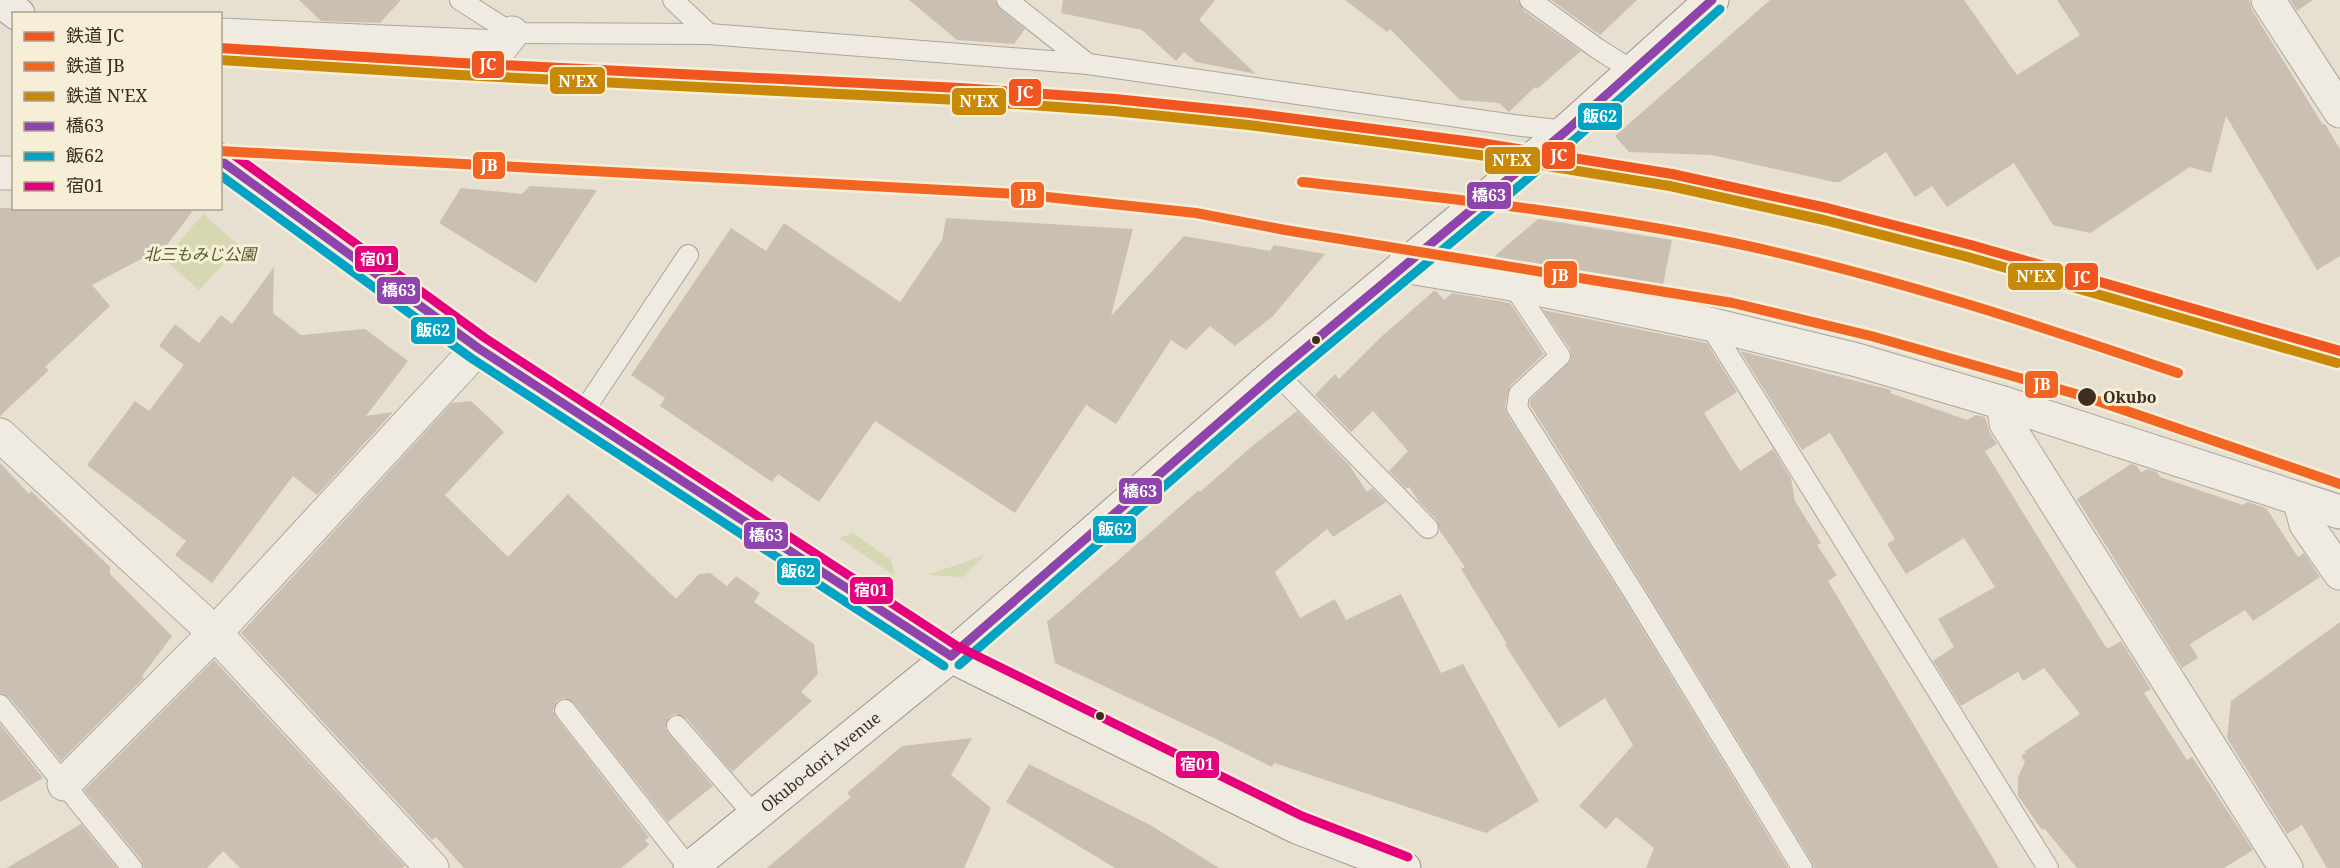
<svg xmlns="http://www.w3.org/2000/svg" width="2340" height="868" viewBox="0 0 2340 868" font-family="'Noto Serif','Noto Sans JP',serif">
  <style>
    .green { fill: #d6d7b3 }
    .building { fill: #cbbfb2 }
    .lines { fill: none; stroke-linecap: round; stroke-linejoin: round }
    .lane-casing { stroke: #ada599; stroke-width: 22 }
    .street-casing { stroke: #ada599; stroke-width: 35 }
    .secondary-casing { stroke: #9c958a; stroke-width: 35 }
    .lane { stroke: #efebe3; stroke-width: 20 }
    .street { stroke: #efebe3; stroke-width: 33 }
    .secondary { stroke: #efebe3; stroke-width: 33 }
    .bus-1-casing { stroke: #f7eed8; stroke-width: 14 }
    .bus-2-casing { stroke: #f7eed8; stroke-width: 14 }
    .bus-3-casing { stroke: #f7eed8; stroke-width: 14 }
    .bus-1 { stroke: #8e44ad; stroke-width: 9 }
    .bus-2 { stroke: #03a3c5; stroke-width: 9 }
    .bus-3 { stroke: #e5007d; stroke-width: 9 }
    .rail-1-casing { stroke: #f7eed8; stroke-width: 15 }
    .rail-2-casing { stroke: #f7eed8; stroke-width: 15 }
    .rail-3-casing { stroke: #f7eed8; stroke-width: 15 }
    .rail-1 { stroke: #f15620; stroke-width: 10 }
    .rail-2 { stroke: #f26522; stroke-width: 10 }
    .rail-3 { stroke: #c88808; stroke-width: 10 }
    .bus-dot { fill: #3d2e20; stroke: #f7eed8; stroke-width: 2 }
    .labels { text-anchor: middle; stroke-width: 6; stroke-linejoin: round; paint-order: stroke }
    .park-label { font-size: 16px; font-style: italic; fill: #4d5a26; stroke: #f7eed8 }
    .stop-label { font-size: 16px; font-weight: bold; fill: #3d2e20; stroke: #f7eed8; text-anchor: start }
    .street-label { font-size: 16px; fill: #3d2e20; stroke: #f7eed8 }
    .line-badge { stroke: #f7eed8; stroke-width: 2 }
    .badge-label { font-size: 16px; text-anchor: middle; font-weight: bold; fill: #fff }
  </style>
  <rect width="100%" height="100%" fill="#e7e0d1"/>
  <g class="green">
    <polygon points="203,214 240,246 199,290 164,259"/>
    <polygon points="853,533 891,560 895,576 839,538"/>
    <polygon points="985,555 963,577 928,575"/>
  </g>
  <g class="building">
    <polygon points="299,0 401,0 380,23 321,21"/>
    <polygon points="909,0 995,0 1000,9 1025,29 1014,44 957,40"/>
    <polygon points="1063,0 1215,0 1199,20 1256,74 1196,62 1184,52 1176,61 1142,30 1061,13"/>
    <polygon points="1345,0 1518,0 1523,10 1581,51 1537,89 1535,87 1509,112 1499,103 1460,100 1390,29 1387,32"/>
    <polygon points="1551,0 1637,0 1600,35"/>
    <polygon points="1770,0 1964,0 2017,75 2080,35 2057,0 2249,0 2252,10 2323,125 2325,124 2340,149 2340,256 2317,270 2226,116 2211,173 2190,167 2090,233 2053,225 2014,163 1947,207 1932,186 1915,197 1886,152 1840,182 1834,182 1712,155 1629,152 1615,136"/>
    <polygon points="2290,0 2313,0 2297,11"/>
    <polygon points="530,186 597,190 536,283 439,223 461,188 522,194"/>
    <polygon points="0,208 195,208 166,246 92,285 110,306 45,367 49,370 0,416"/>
    <polygon points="946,218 1133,229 1111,316 1184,236 1270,251 1274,245 1325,254 1273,316 1235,346 1210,326 1186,350 1171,340 1116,424 1086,405 1015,513 875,421 819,502 778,474 772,482 660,406 665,398 631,375 731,228 766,251 784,223 900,302 942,240"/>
    <polygon points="1538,219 1672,240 1661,295 1489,261"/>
    <polygon points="274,267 273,313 301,335 365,329 408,361 366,416 393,412 317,495 293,476 212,583 175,555 186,541 87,465 135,401 149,411 184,365 159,346 175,324 199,343 221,315 232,324"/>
    <polygon points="1435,290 1444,300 1452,293 1510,303 1544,354 1510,386 1505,406 1507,414 1624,599 1788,868 1646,868 1654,848 1616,817 1606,829 1579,806 1633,745 1605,698 1559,728 1505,645 1507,644 1461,569 1465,567 1440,531 1437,520 1420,503 1409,487 1406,489 1389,471 1408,451 1373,411 1351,432 1315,395 1335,374 1339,379 1381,337"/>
    <polygon points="1543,310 1707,343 1737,392 1704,413 1740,471 1773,449 1791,478 1795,501 1821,543 1817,545 1837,575 1828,581 1999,868 1814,868 1812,862 1644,587 1530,405 1530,400 1571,360 1570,349"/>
    <polygon points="1740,351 1891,390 1890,393 1967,420 1976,415 1985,417 1990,433 1997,444 1985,451 2107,649 2121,641 2151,689 2144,693 2187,760 2192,757 2253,850 2224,868 2077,868 2044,828 2042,830 2018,796 2018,777 2025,762 2021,756 2026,753 2025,751 2080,714 2044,668 2023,681 2018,672 1961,706 1933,661 1954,647 1938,619 1995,587 1964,538 1906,574 1887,544 1895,539 1830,433 1802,450"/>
    <polygon points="471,401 504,432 445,495 508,557 568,494 676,599 699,574 710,573 727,586 736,576 760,593 754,602 814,644 818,674 801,692 812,701 732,772 686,718 675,714 669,717 665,728 668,733 713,786 668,822 574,703 564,698 557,701 553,711 556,717 649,837 645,840 649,845 621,868 464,868 436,837 432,840 241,633 452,403"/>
    <polygon points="1297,411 1349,465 1367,492 1372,488 1386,502 1333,537 1327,529 1275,572 1300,618 1335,599 1346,620 1401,594 1441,673 1463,664 1539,801 1486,833 1274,763 1272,767 1216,739 1055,663 1047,622 1199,490 1200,492 1251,447"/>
    <polygon points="0,463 29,494 31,491 110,567 110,574 172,636 142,676 144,678 61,761 9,697 0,693"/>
    <polygon points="2131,464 2137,466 2141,473 2147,469 2157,472 2160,477 2243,505 2248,502 2266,508 2298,557 2304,553 2320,577 2253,621 2245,610 2190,644 2198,658 2182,668 2077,499"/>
    <polygon points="2340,622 2340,868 2327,868 2302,825 2287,834 2227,738 2231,701"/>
    <polygon points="214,660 405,866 402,868 240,868 223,851 207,868 144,868 141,860 84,790"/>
    <polygon points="0,724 43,778 0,802"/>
    <polygon points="972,738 951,775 991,808 964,868 767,868 851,797 847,793 902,746"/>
    <polygon points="1029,764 1152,826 1219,868 1115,868 1006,802"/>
    <polygon points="81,824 117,868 7,868"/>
  </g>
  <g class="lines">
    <defs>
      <g id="lane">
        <polyline points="460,0 512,33 709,34 1088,64 1514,125 1566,131"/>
        <polyline points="673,0 709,34"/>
        <polyline points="1007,0 1088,64"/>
        <polyline points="1530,0 1598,49 1633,71"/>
        <polyline points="1512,284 1560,356 1519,394 1517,408 1634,593 1802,868"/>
        <polyline points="1709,324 2048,868"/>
        <polyline points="1276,373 1428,528"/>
        <polyline points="581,415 688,255"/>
        <polyline points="0,705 132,868"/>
        <polyline points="565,710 689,868"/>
        <polyline points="677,726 754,815"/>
      </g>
      <g id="street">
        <polyline points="2268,0 2340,111"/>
        <polyline points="220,35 501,47 512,33"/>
        <polyline points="0,173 14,173"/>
        <polyline points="1403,266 1512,284 1709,324 1857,360 2003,403 2340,512"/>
        <polyline points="2003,403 2006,423 2286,868"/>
        <polyline points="0,435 215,633 432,868"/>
        <polyline points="2299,499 2306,524 2340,573"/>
        <polyline points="64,784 215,633 478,348"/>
      </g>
      <g id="secondary">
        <polyline points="0,0 18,14"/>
        <polyline points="220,160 478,348 951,656 1297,827 1404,868"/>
        <path id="s1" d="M690,868L951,656L1276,373L1566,131L1712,0"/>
      </g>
    </defs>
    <use href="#lane" class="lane-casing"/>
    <use href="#street" class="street-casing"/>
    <use href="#secondary" class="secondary-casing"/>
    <use href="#lane" class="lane"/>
    <use href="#street" class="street"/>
    <use href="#secondary" class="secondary"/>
    <defs>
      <g id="bus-1">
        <polyline points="220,160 478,348 951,656"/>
        <polyline points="951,656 1276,373 1566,131 1712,0"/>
      </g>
      <g id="bus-2">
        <polyline points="220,175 471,358 944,666"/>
        <polyline points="959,665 1284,382 1574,140 1720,9"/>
      </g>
      <polyline id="bus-3" points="227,150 485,338 957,646 1302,816 1408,857"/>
    </defs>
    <use href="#bus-1" class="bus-1-casing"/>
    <use href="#bus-2" class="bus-2-casing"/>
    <use href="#bus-3" class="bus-3-casing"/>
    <use href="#bus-1" class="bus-1"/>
    <use href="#bus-2" class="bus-2"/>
    <use href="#bus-3" class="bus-3"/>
    <defs>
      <polyline id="rail-1" points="220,48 461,63 960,88 1115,99 1250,113 1481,143 1672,174 1827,208 1971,245 2340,351"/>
      <g id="rail-2">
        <polyline points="220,151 1019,194 1196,213 1285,230 1733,303 1871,336 2083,396 2340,484"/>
        <path d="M1302,182C1446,198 1591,213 1734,243C1885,275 2032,323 2178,373"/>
      </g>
      <polyline id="rail-3" points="220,60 460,75 959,100 1114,111 1249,125 1479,155 1670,186 1824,220 1968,257 2337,363"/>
    </defs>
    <use href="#rail-1" class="rail-1-casing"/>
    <use href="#rail-2" class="rail-2-casing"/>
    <use href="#rail-3" class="rail-3-casing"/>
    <use href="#rail-1" class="rail-1"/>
    <use href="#rail-2" class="rail-2"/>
    <use href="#rail-3" class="rail-3"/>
  </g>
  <g class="bus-dot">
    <circle cx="1316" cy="340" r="5"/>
    <circle cx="2087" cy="397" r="10"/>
    <circle cx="1100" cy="716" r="5"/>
  </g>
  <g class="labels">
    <g class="park-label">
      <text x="200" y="260">北三もみじ公園</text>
    </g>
    <g class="stop-label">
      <text x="2103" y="403">Okubo</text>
    </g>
    <g class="street-label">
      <text dy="6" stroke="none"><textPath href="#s1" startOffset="168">Okubo-dori Avenue</textPath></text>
    </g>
  </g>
  <g class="line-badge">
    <rect x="471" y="50" width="34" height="29" rx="6" fill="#f15620"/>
    <rect x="549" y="66" width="57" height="29" rx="6" fill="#c88808"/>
    <rect x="1008" y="78" width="34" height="29" rx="6" fill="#f15620"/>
    <rect x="951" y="87" width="56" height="29" rx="6" fill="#c88808"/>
    <rect x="1577" y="102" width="46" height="29" rx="6" fill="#03a3c5"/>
    <rect x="1541" y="141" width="35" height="29" rx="6" fill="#f15620"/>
    <rect x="1484" y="146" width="57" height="29" rx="6" fill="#c88808"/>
    <rect x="472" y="151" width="34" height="29" rx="6" fill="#f26522"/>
    <rect x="1010" y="181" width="35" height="28" rx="6" fill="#f26522"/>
    <rect x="1466" y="181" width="46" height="29" rx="6" fill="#8e44ad"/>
    <rect x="354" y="245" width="45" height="28" rx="6" fill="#e5007d"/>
    <rect x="1543" y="260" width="35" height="29" rx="6" fill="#f26522"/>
    <rect x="2007" y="262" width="57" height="29" rx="6" fill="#c88808"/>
    <rect x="2064" y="262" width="35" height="29" rx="6" fill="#f15620"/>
    <rect x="376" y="276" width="45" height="29" rx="6" fill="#8e44ad"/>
    <rect x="410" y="316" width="46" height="29" rx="6" fill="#03a3c5"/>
    <rect x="2024" y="370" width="35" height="29" rx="6" fill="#f26522"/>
    <rect x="1118" y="477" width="45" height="28" rx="6" fill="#8e44ad"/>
    <rect x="1092" y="515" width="45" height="29" rx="6" fill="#03a3c5"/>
    <rect x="743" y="521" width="46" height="29" rx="6" fill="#8e44ad"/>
    <rect x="776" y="557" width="45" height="29" rx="6" fill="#03a3c5"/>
    <rect x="849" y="576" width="45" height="29" rx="6" fill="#e5007d"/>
    <rect x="1175" y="750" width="45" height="29" rx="6" fill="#e5007d"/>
  </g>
  <g class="badge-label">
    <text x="488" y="70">JC</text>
    <text x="578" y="87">N'EX</text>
    <text x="1025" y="98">JC</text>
    <text x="979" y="107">N'EX</text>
    <text x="1600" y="122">飯62</text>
    <text x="1559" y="161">JC</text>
    <text x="1512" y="166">N'EX</text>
    <text x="489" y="171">JB</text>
    <text x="1028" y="201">JB</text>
    <text x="1489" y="201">橋63</text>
    <text x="377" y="265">宿01</text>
    <text x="1560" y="281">JB</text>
    <text x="2036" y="282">N'EX</text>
    <text x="2082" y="283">JC</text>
    <text x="399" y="296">橋63</text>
    <text x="433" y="336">飯62</text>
    <text x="2042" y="390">JB</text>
    <text x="1140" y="497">橋63</text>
    <text x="1115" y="535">飯62</text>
    <text x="766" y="541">橋63</text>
    <text x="798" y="577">飯62</text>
    <text x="871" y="596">宿01</text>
    <text x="1197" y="770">宿01</text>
  </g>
  <rect x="12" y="12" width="210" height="198" fill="#f7eed8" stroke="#ada18e" stroke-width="1.5"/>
  <rect x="24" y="32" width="30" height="9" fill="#f15620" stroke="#ada18e" stroke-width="1.5"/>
  <text x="66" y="42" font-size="18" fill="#3d2e20">鉄道 JC</text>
  <rect x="24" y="62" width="30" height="9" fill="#f26522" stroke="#ada18e" stroke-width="1.5"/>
  <text x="66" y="72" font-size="18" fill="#3d2e20">鉄道 JB</text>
  <rect x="24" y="92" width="30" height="9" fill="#c88808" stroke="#ada18e" stroke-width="1.5"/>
  <text x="66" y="102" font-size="18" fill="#3d2e20">鉄道 N'EX</text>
  <rect x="24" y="122" width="30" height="9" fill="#8e44ad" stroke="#ada18e" stroke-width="1.5"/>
  <text x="66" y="132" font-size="18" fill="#3d2e20">橋63</text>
  <rect x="24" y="152" width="30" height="9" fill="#03a3c5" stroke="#ada18e" stroke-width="1.5"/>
  <text x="66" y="162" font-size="18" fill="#3d2e20">飯62</text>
  <rect x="24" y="182" width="30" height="9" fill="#e5007d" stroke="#ada18e" stroke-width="1.5"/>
  <text x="66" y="192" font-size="18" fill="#3d2e20">宿01</text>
</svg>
